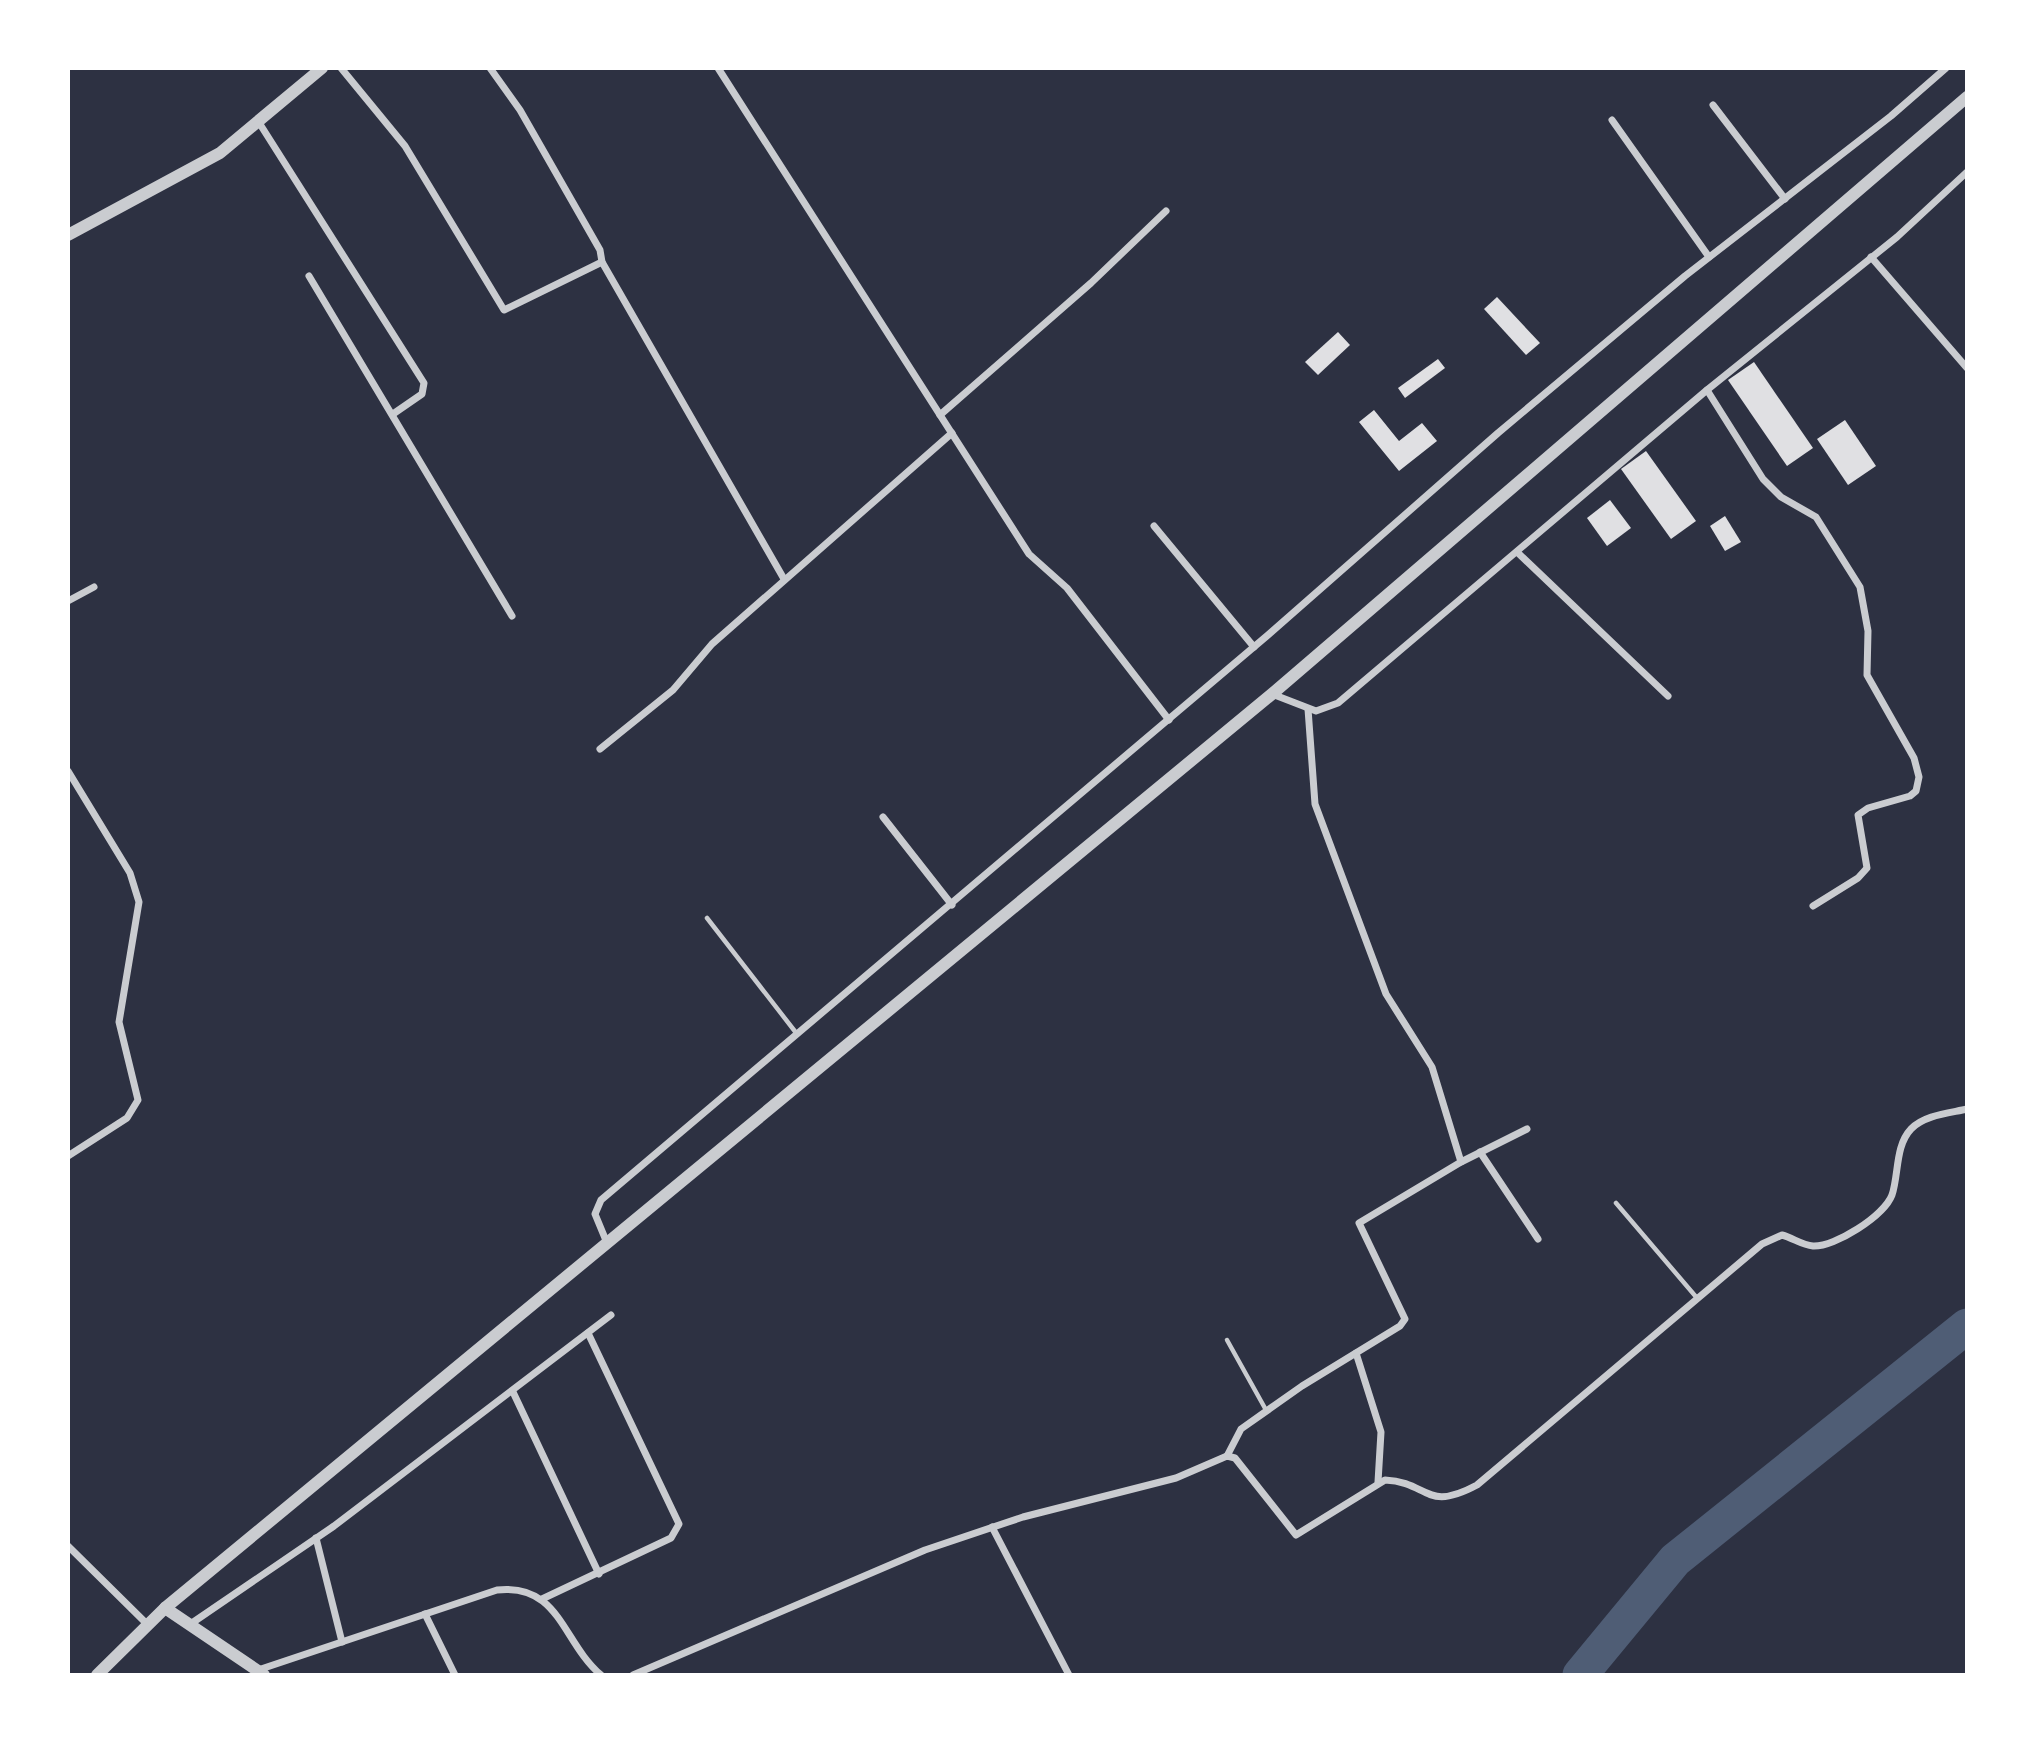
<svg xmlns="http://www.w3.org/2000/svg" width="2035" height="1743" viewBox="0 0 2035 1743" font-family="Spectral,serif">
  <style>
    .lines { fill: none; stroke-linecap: round; stroke-linejoin: round }
    .river { stroke: #4f5d75; stroke-width: 35 }
    .building { fill: #e0e0e3 }
    .service { stroke: #caccd0; stroke-width: 4.5 }
    .minor { stroke: #caccd0; stroke-width: 7 }
    .tertiary { stroke: #caccd0; stroke-width: 12 }
  </style>
  <rect width="100%" height="100%" fill="#2d3142"/>
  <g class="lines">
    <polyline class="river" points="1580,1675 1675,1560 1967,1326"/>
  </g>
  <g class="building">
    <polygon points="1497,297 1540,343 1526,355 1484,309"/>
    <polygon points="1338,332 1350,345 1318,375 1305,362"/>
    <polygon points="1438,359 1445,368 1405,398 1398,388"/>
    <polygon points="1754,362 1813,448 1787,466 1728,380"/>
    <polygon points="1374,410 1399,441 1422,423 1437,441 1399,471 1359,422"/>
    <polygon points="1845,420 1876,466 1848,485 1817,439"/>
    <polygon points="1646,451 1696,521 1671,539 1621,469"/>
    <polygon points="1610,500 1631,528 1607,546 1587,518"/>
    <polygon points="1725,516 1741,542 1725,551 1710,526"/>
  </g>
  <g class="lines">
    <g class="service">
      <polyline points="707,918 797,1034"/>
      <polyline points="1616,1203 1697,1298"/>
      <polyline points="1227,1340 1266,1410"/>
    </g>
    <g class="minor">
      <polyline points="341,68 405,146 504,310 602,262"/>
      <polyline points="490,68 520,110 600,250 602,262 784,579"/>
      <polyline points="718,68 1029,554 1067,588 1169,720"/>
      <polyline points="1713,105 1785,199"/>
      <polyline points="1612,120 1709,257"/>
      <polyline points="258,121 424,383 422,394 393,414"/>
      <polyline points="1871,257 1967,368"/>
      <polyline points="309,276 512,616"/>
      <polyline points="1707,390 1763,479 1781,497 1816,517 1860,587 1868,631 1867,675 1914,758 1919,777 1916,791 1910,796 1868,808 1858,815 1867,868 1858,878 1813,906"/>
      <polyline points="940,415 1091,283 1166,211"/>
      <polyline points="1154,526 1254,647"/>
      <polyline points="1517,552 1668,696"/>
      <polyline points="68,601 94,587"/>
      <polyline points="1272,694 1316,711 1338,703 1707,390 1897,237 1967,172"/>
      <polyline points="1308,709 1315,804 1386,994 1432,1067 1461,1162"/>
      <polyline points="600,749 673,690 712,644 952,433"/>
      <polyline points="68,771 130,873 139,902 119,1022 138,1100 127,1118 68,1156"/>
      <polyline points="883,817 952,905"/>
      <polyline points="1480,1152 1538,1239"/>
      <polyline points="607,1243 595,1214 601,1200 1268,635 1498,433 1685,276 1891,116 1946,68"/>
      <polyline points="1356,1353 1381,1432 1378,1482"/>
      <polyline points="513,1392 599,1574"/>
      <polyline points="1227,1456 1241,1429 1302,1386 1400,1326 1405,1319 1359,1223 1461,1162 1527,1129"/>
      <polyline points="992,1527 1069,1675"/>
      <polyline points="316,1538 342,1642"/>
      <polyline points="68,1546 148,1625"/>
      <polyline points="542,1599 671,1538 679,1524 588,1333"/>
      <polyline points="425,1614 455,1675"/>
      <polyline points="189,1625 334,1526 611,1315"/>
      <path d="M258,1670L497,1590C560,1583 562,1642 601,1675"/>
      <path d="M633,1675L925,1550L1023,1517L1176,1478L1227,1456L1235,1458L1296,1535L1385,1480C1429,1482 1425,1513 1477,1485L1762,1244L1782,1235C1793,1238 1802,1245 1813,1246C1835,1247 1884,1216 1892,1195C1899,1174 1895,1146 1911,1129C1924,1115 1950,1113 1967,1109"/>
    </g>
    <g class="tertiary">
      <polyline points="68,235 220,153 322,68"/>
      <polyline points="165,1608 264,1675"/>
      <polyline points="97,1675 165,1608 1272,694 1967,97"/>
    </g>
  </g>
  <rect width="2035" height="1743" fill="none" stroke="#ffffff" stroke-width="140"/>
</svg>
